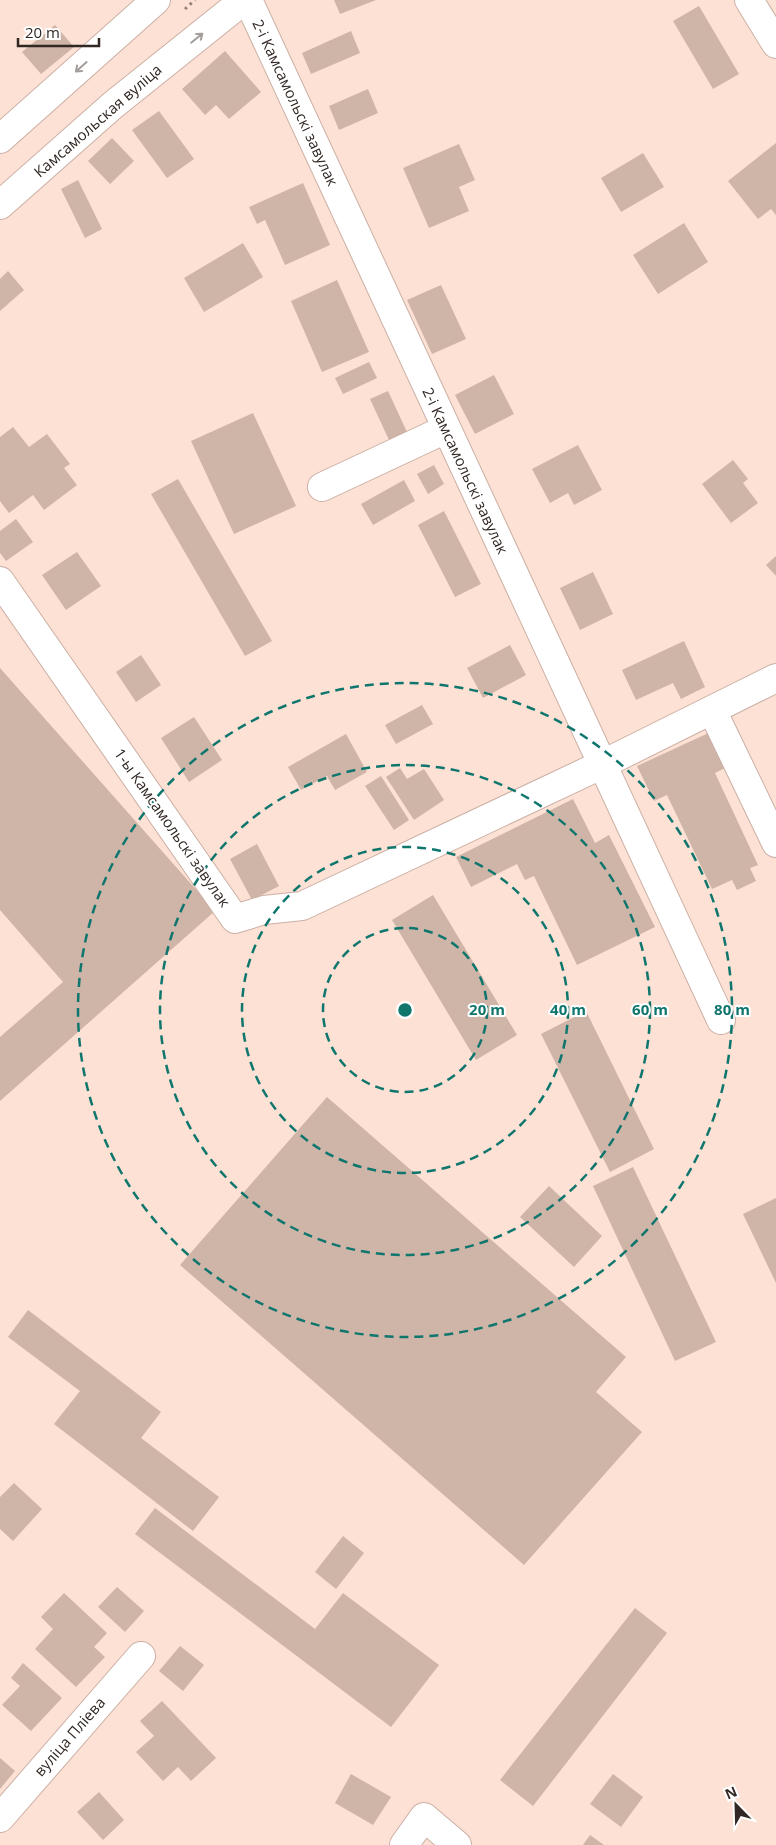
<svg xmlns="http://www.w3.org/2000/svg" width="776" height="1845" viewBox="0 0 776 1845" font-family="'Open Sans',sans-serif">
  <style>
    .building { fill: #cfb4a8 }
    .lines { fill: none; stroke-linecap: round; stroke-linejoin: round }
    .minor-casing { stroke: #cbafa4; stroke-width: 30 }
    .path { stroke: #917f76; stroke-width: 3; stroke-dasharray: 2.5 4; stroke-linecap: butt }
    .minor { stroke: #fff; stroke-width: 28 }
    .oneway { stroke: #a39e9c }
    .ring { fill: none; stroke: #0f766e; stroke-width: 2.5; stroke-dasharray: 9 6 }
    .labels { text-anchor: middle; stroke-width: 4; stroke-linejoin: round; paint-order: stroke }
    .street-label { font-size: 15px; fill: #322823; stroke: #fff }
    .centre { fill: #0f766e; stroke: #fff; stroke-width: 2.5 }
    .ring-label { font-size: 15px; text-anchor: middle; font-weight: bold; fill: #0f766e; stroke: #fff; stroke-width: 4; stroke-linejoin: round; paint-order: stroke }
  </style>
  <rect width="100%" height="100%" fill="#fde1d4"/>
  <g class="building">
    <polygon points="334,0 376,0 340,14"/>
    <polygon points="699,6 739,74 713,89 673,21"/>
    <polygon points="55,25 74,47 41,74 22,52"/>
    <polygon points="351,31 360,53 311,74 302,53"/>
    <polygon points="225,51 261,92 229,119 216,105 205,115 182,89"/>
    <polygon points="368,89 378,113 339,130 329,106"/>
    <polygon points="159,111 194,159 167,178 132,130"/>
    <polygon points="112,138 134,161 110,184 88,161"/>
    <polygon points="776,143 776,215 771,209 758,219 728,181"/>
    <polygon points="459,144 475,180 459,187 469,211 429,228 403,168"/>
    <polygon points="643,153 664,187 621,212 601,178"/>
    <polygon points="78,180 102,229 85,238 61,189"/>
    <polygon points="303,183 330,245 285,265 265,220 257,224 249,207"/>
    <polygon points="684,223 708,262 658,294 633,255"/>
    <polygon points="243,243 263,277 204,312 184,278"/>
    <polygon points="8,271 24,290 0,311 0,279"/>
    <polygon points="337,280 369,352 322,372 291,301"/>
    <polygon points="441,285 466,339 432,354 407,300"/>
    <polygon points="369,362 377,378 343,394 335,378"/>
    <polygon points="494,375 514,414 475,434 455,395"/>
    <polygon points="388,391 407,432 389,440 370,399"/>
    <polygon points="253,413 296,506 234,534 191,441"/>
    <polygon points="13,427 29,447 47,434 70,464 64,468 77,485 44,510 33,495 9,513 0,501 0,437"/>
    <polygon points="578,445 602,490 574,505 568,493 550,503 532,469"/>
    <polygon points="733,460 748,479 743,483 758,503 731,523 702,484"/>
    <polygon points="434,465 444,484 428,494 417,474"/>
    <polygon points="178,479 272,641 245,656 151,494"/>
    <polygon points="404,480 415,501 373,525 361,504"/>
    <polygon points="444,511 481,584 455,597 418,525"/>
    <polygon points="16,519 33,542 6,561 0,553 0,531"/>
    <polygon points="77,552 101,586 66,610 42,575"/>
    <polygon points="776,556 776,576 766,565"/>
    <polygon points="593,572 613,614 580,630 560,588"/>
    <polygon points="684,641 705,687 681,699 673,683 636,700 622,670"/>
    <polygon points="510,645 526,675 483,698 467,668"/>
    <polygon points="141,655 161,685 136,702 116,672"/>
    <polygon points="0,668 215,911 0,1101 0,1037 63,982 0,910"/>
    <polygon points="422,705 433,724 396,744 385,725"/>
    <polygon points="194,717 222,760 189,782 161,738"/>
    <polygon points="715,730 731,765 715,773 758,865 750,868 756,881 737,890 732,880 712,889 667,795 654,801 637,766"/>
    <polygon points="346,734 367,772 335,790 327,776 301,790 288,767"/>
    <polygon points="400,768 407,779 424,769 444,800 414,820 386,777"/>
    <polygon points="381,776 409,820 394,830 365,786"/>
    <polygon points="573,799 595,843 609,835 655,927 577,965 534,876 525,880 517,864 471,887 456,857"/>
    <polygon points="257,844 279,886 252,900 230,859"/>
    <polygon points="433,895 517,1035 476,1060 392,920"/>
    <polygon points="586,1011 654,1149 610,1172 541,1034"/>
    <polygon points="327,1097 626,1357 596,1392 642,1432 524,1565 180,1265"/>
    <polygon points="633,1167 716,1342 675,1361 593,1186"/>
    <polygon points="549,1186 602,1236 574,1267 520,1217"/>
    <polygon points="776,1198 776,1283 743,1214"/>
    <polygon points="28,1310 161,1412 141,1438 219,1497 193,1531 54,1424 80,1391 8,1337"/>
    <polygon points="14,1483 42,1509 13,1541 0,1529 0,1497"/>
    <polygon points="155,1508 315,1629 343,1593 439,1665 391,1727 135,1534"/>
    <polygon points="343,1536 364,1553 336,1589 315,1572"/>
    <polygon points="117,1587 144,1611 125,1632 98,1607"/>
    <polygon points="64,1593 107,1633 94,1647 105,1657 76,1687 35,1649 53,1629 41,1617"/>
    <polygon points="635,1608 667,1633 533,1806 500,1780"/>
    <polygon points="180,1646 204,1665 183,1691 159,1671"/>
    <polygon points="23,1663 62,1698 31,1731 2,1705 20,1686 11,1678"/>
    <polygon points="162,1701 216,1758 191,1781 178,1767 163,1781 136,1752 154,1736 140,1721"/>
    <polygon points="0,1758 15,1771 0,1789"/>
    <polygon points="351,1774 391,1797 373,1825 335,1803"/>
    <polygon points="613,1774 643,1797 621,1827 590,1804"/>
    <polygon points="99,1792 124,1820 103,1840 77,1812"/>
    <polygon points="590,1835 604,1845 583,1845"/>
  </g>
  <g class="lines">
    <defs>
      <g id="minor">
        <polyline points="248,0 721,1020"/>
        <polyline points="749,0 776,44"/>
        <polyline points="0,139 156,0"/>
        <polyline points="0,205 113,105 244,0"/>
        <polyline points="322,487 446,429"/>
        <polyline points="0,581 235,919 264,910 302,906 601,765 776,678"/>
        <polyline points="712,710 776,843"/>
        <polyline points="0,1818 141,1656"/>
        <polyline points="404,1845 424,1817 457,1845"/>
      </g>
    </defs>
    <use href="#minor" class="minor-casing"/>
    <polyline class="path" points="185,9 195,0"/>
    <use href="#minor" class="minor"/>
  </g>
  <defs><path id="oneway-shaft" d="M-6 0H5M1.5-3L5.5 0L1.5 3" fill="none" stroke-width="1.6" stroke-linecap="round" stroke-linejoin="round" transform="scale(1.25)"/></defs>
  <g class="oneway">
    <use href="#oneway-shaft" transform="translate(197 38) rotate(-39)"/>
    <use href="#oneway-shaft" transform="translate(81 67) rotate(138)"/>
  </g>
  <g class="ring">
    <circle cx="405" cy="1010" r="82"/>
    <circle cx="405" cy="1010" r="163"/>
    <circle cx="405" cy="1010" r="245"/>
    <circle cx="405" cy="1010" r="327"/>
  </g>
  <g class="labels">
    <g class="street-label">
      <text transform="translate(295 103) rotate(65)" y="5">2-і Камсамольскі завулак</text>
      <text transform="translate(98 121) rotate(-41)" y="5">Камсамольская вуліца</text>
      <text transform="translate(465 471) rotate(65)" y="5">2-і Камсамольскі завулак</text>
      <text transform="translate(172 828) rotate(55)" y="5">1-ы Камсамольскі завулак</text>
      <text transform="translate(70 1737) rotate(-49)" y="5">вуліца Пліева</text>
    </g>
  </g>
  <circle cx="405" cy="1010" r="8" class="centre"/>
  <g class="ring-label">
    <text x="487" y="1015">20 m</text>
    <text x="568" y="1015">40 m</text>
    <text x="650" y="1015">60 m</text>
    <text x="732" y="1015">80 m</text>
  </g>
  <g transform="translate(736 1805) rotate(337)" stroke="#ffffff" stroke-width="4" paint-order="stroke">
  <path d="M0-4L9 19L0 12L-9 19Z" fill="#322823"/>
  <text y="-8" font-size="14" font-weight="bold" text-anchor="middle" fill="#322823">N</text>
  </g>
  <path d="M18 38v8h81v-8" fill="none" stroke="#322823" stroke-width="2.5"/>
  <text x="25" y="38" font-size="15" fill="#322823" stroke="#ffffff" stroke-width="4" paint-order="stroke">20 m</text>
</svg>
